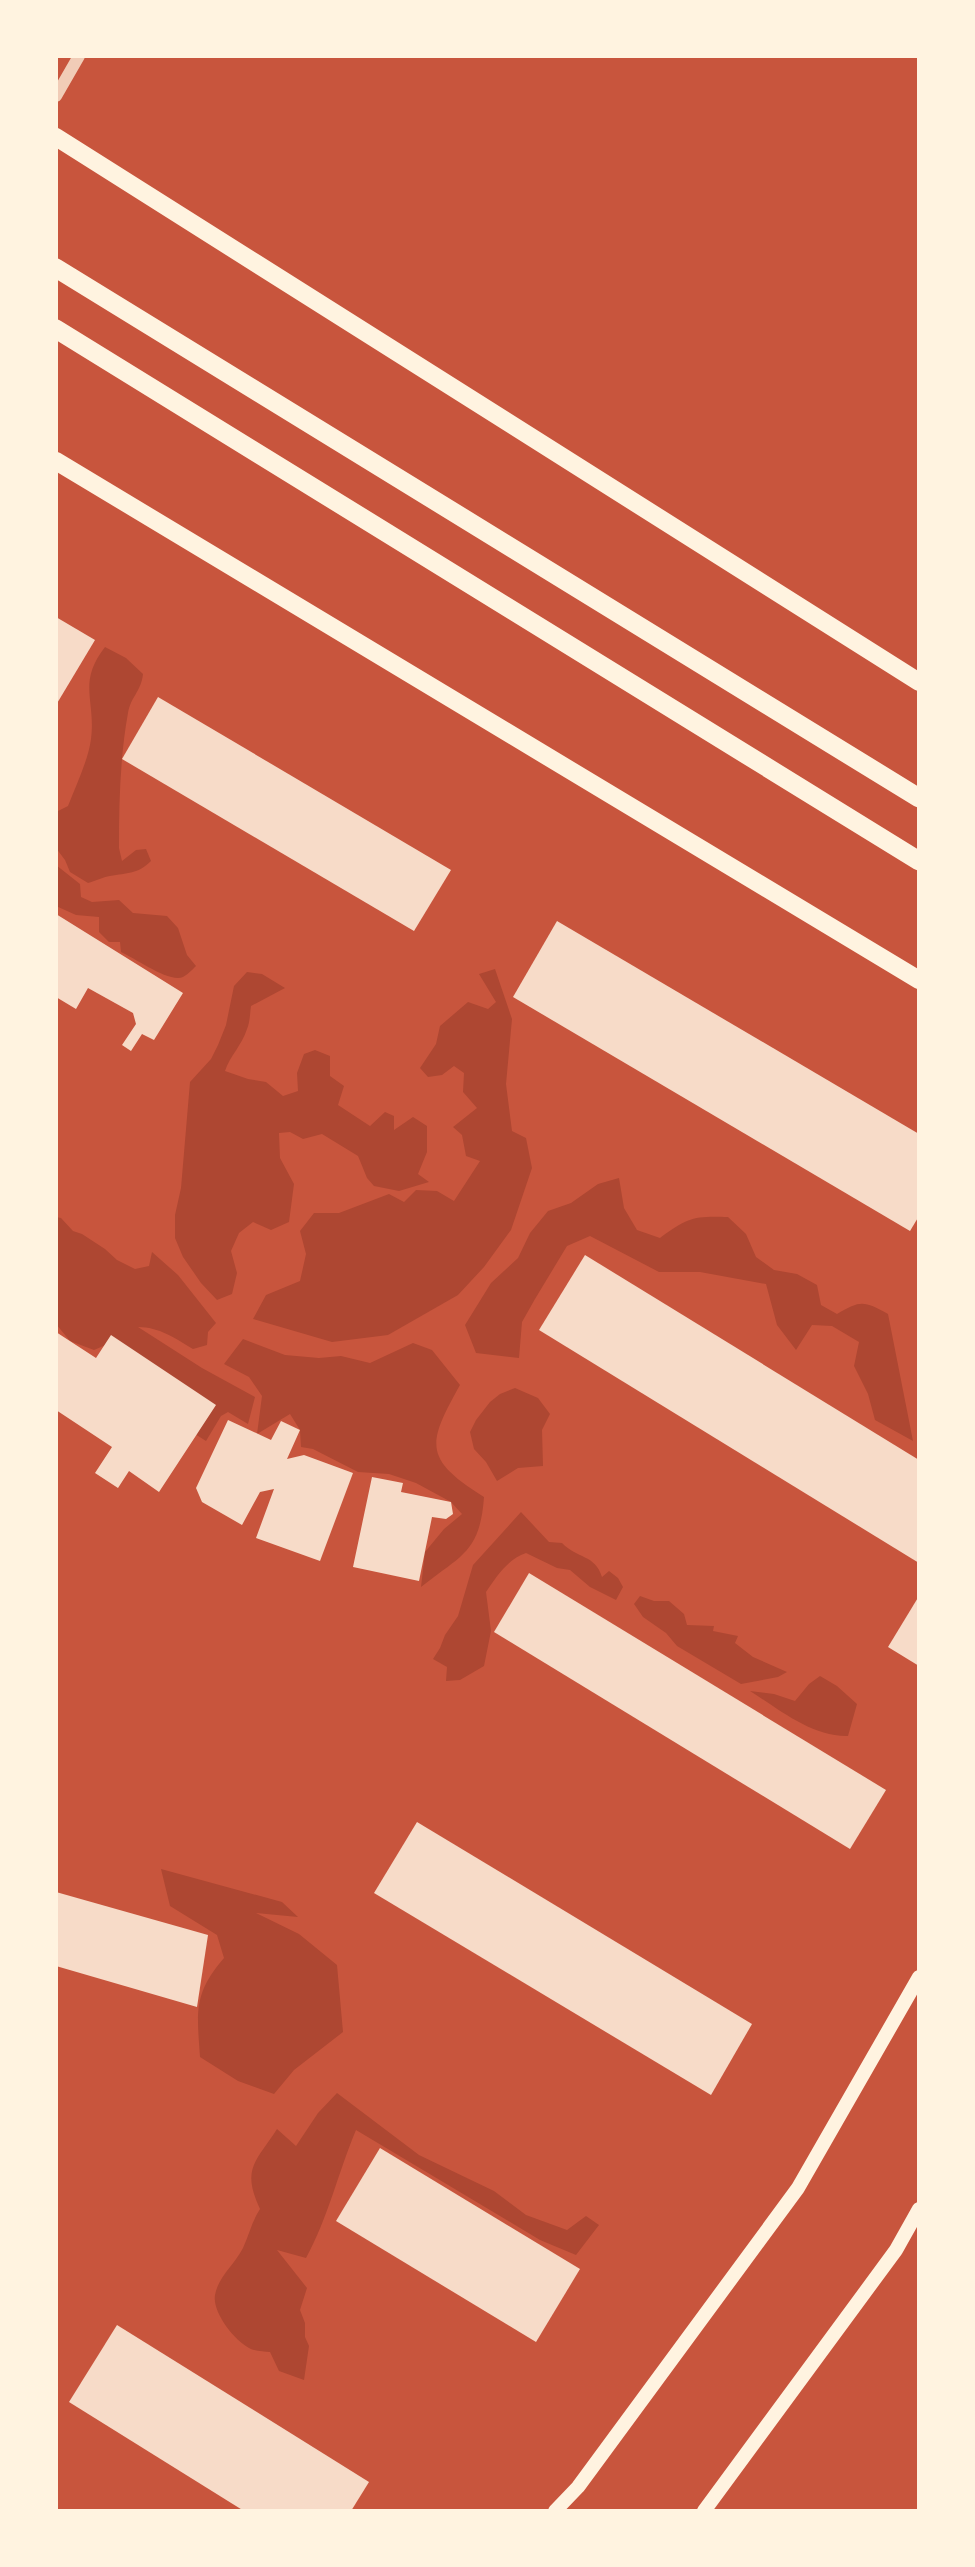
<svg xmlns="http://www.w3.org/2000/svg" width="975" height="2567" viewBox="0 0 975 2567" font-family="'Golos Text',sans-serif">
  <style>
    .green { fill: #ae4732 }
    .building { fill: #f7dbc8 }
    .lines { fill: none; stroke-linecap: round; stroke-linejoin: round }
    .tertiary { stroke: #f1ccb7; stroke-width: 12 }
    .secondary { stroke: #fff3e0; stroke-width: 14 }
    .primary { stroke: #fff3e0; stroke-width: 18 }
    .trunk { stroke: #fff3e0; stroke-width: 19 }
  </style>
  <rect width="100%" height="100%" fill="#c8553d"/>
  <g class="green">
    <path d="M105,647L126,658L143,674C141,692 131,696 128,713C120,757 119,803 119,848L122,861L136,850L146,849L151,861C138,874 127,873 110,876C103,877 95,881 88,883L70,872L65,860L56,848V812L68,806C76,785 88,761 91,739C96,700 77,683 105,647Z"/>
    <path d="M56,865L80,884L81,897L92,902L119,900L133,913L167,916L178,928L187,955L196,966C192,970 187,975 183,977C169,983 135,958 121,952L120,942H109L99,932V917L76,915L56,906Z"/>
    <polygon points="495,969 512,1019 506,1084 512,1131 526,1138 532,1168 511,1230 484,1267 458,1295 388,1335 332,1342 253,1319 266,1295 300,1281 306,1254 300,1231 314,1213 339,1213 389,1194 404,1202 416,1190 437,1191 454,1201 480,1161 466,1156 462,1135 453,1127 477,1108 463,1092 464,1073 454,1066 442,1075 428,1077 420,1068 436,1044 440,1026 468,1002 488,1009 496,1002 479,974"/>
    <path d="M247,972L262,974L285,988L251,1006C250,1013 250,1022 247,1029C242,1045 230,1056 225,1071L248,1079L266,1082L283,1096L298,1091L297,1073L304,1054L315,1050L330,1056V1076L344,1086L338,1105L370,1126L385,1112L394,1116V1130L413,1117L427,1126V1152L418,1174L429,1182L399,1191L374,1186L367,1178L358,1156L322,1134L303,1139L290,1132L279,1133L280,1158L294,1184L289,1222L271,1230L253,1222L239,1233L231,1251L237,1273L232,1294L217,1300L201,1283L183,1257L175,1238V1215L181,1188L190,1082L211,1059L218,1045L226,1025L234,986Z"/>
    <path d="M619,1178L624,1208L637,1230L660,1238C688,1217 694,1216 728,1217L746,1234L756,1257L774,1270L797,1274L817,1285L821,1305L837,1314C861,1300 864,1301 888,1314L913,1441L875,1420L868,1394L854,1366L859,1342L832,1326L812,1325L796,1350L777,1325L766,1284L700,1272H659L590,1236L567,1246L535,1299L522,1322L519,1358L476,1353L465,1325L491,1283L518,1258L530,1233L548,1211L571,1203L598,1184Z"/>
    <path d="M56,1217L61,1218L73,1231L82,1234L105,1249L117,1260L135,1269L149,1266L152,1252L178,1275L216,1323L208,1332L207,1345L193,1349C175,1338 159,1327 138,1327L202,1368L255,1397L248,1424L228,1412L221,1416L206,1441L195,1434L108,1344L94,1350L70,1341L56,1324Z"/>
    <path d="M243,1339L285,1355L319,1358L341,1356L370,1363L413,1343L432,1350L460,1385C427,1444 423,1459 484,1497C480,1553 461,1555 421,1587L425,1552L444,1529L462,1514L451,1502L416,1483L389,1474L358,1472L313,1449L301,1447L300,1430L290,1414L257,1434L262,1396L249,1377L224,1364Z"/>
    <polygon points="515,1388 538,1398 550,1414 542,1430 543,1466 518,1468 497,1481 486,1462 474,1449 470,1432 476,1420 490,1402 500,1394"/>
    <path d="M521,1512L549,1542L562,1543C577,1559 595,1554 602,1577L609,1571L618,1578L623,1587L616,1600L590,1587L570,1570L557,1568L526,1553C508,1559 497,1576 486,1592L491,1631L484,1666L460,1680L446,1681L447,1667L433,1659L440,1648L445,1635L458,1616L473,1565Z"/>
    <polygon points="640,1596 654,1601 669,1601 684,1614 687,1625 714,1626 713,1631 738,1636 735,1643 753,1657 787,1672 778,1677 741,1684 677,1646 666,1633 643,1617 634,1604"/>
    <path d="M820,1676L837,1686L857,1704L848,1736C812,1737 780,1710 750,1691L774,1694L795,1701L809,1684Z"/>
    <path d="M161,1869L282,1902L298,1917L256,1913L299,1934L337,1965L343,2032L294,2070L274,2094L238,2081L200,2057C197,2012 193,1994 224,1958L217,1935L170,1906Z"/>
    <path d="M337,2093L419,2155L494,2191L526,2215L567,2230L586,2216L599,2225L576,2255L540,2240L356,2130C338,2173 328,2218 306,2258L277,2250L307,2288L300,2310L305,2323V2337L309,2346L304,2380L279,2371L270,2352C263,2351 254,2351 249,2348C234,2340 212,2312 215,2295C218,2277 235,2264 243,2248C249,2235 252,2221 260,2209C241,2168 256,2162 277,2129L296,2146L318,2113Z"/>
  </g>
  <g class="building">
    <polygon points="56,617 95,640 56,705"/>
    <polygon points="158,697 451,870 414,931 122,759"/>
    <polygon points="56,914 183,993 154,1040 142,1034 131,1051 122,1045 136,1024 133,1013 88,988 76,1009 56,997"/>
    <polygon points="557,921 919,1134 919,1216 910,1231 513,997"/>
    <polygon points="585,1255 919,1460 919,1563 539,1330"/>
    <polygon points="56,1332 96,1358 111,1335 216,1405 159,1492 129,1471 118,1488 95,1473 112,1447 56,1410"/>
    <polygon points="228,1420 271,1440 281,1421 300,1430 287,1459 304,1455 353,1473 320,1561 256,1538 274,1489 260,1492 242,1525 202,1502 196,1488"/>
    <polygon points="372,1477 403,1483 401,1492 451,1502 453,1514 446,1519 432,1517 419,1581 353,1567"/>
    <polygon points="529,1573 886,1790 850,1849 494,1632"/>
    <polygon points="919,1596 919,1666 888,1647"/>
    <polygon points="417,1822 752,2024 711,2095 374,1893"/>
    <polygon points="56,1892 208,1935 197,2007 56,1966"/>
    <polygon points="380,2148 580,2269 536,2342 336,2221"/>
    <polygon points="117,2325 369,2482 351,2511 244,2511 69,2402"/>
  </g>
  <g class="lines">
    <polyline class="tertiary" points="56,96 79,56"/>
    <g class="secondary">
      <polyline points="555,2511 578,2487 798,2188 919,1977"/>
      <polyline points="704,2511 896,2250 919,2209"/>
    </g>
    <g class="primary">
      <polyline points="56,137 919,682"/>
      <polyline points="56,461 919,980"/>
    </g>
    <g class="trunk">
      <polyline points="56,268 919,798"/>
      <polyline points="56,329 919,861"/>
    </g>
  </g>
  <rect width="975" height="2567" fill="none" stroke="#fff3e0" stroke-width="116"/>
</svg>
